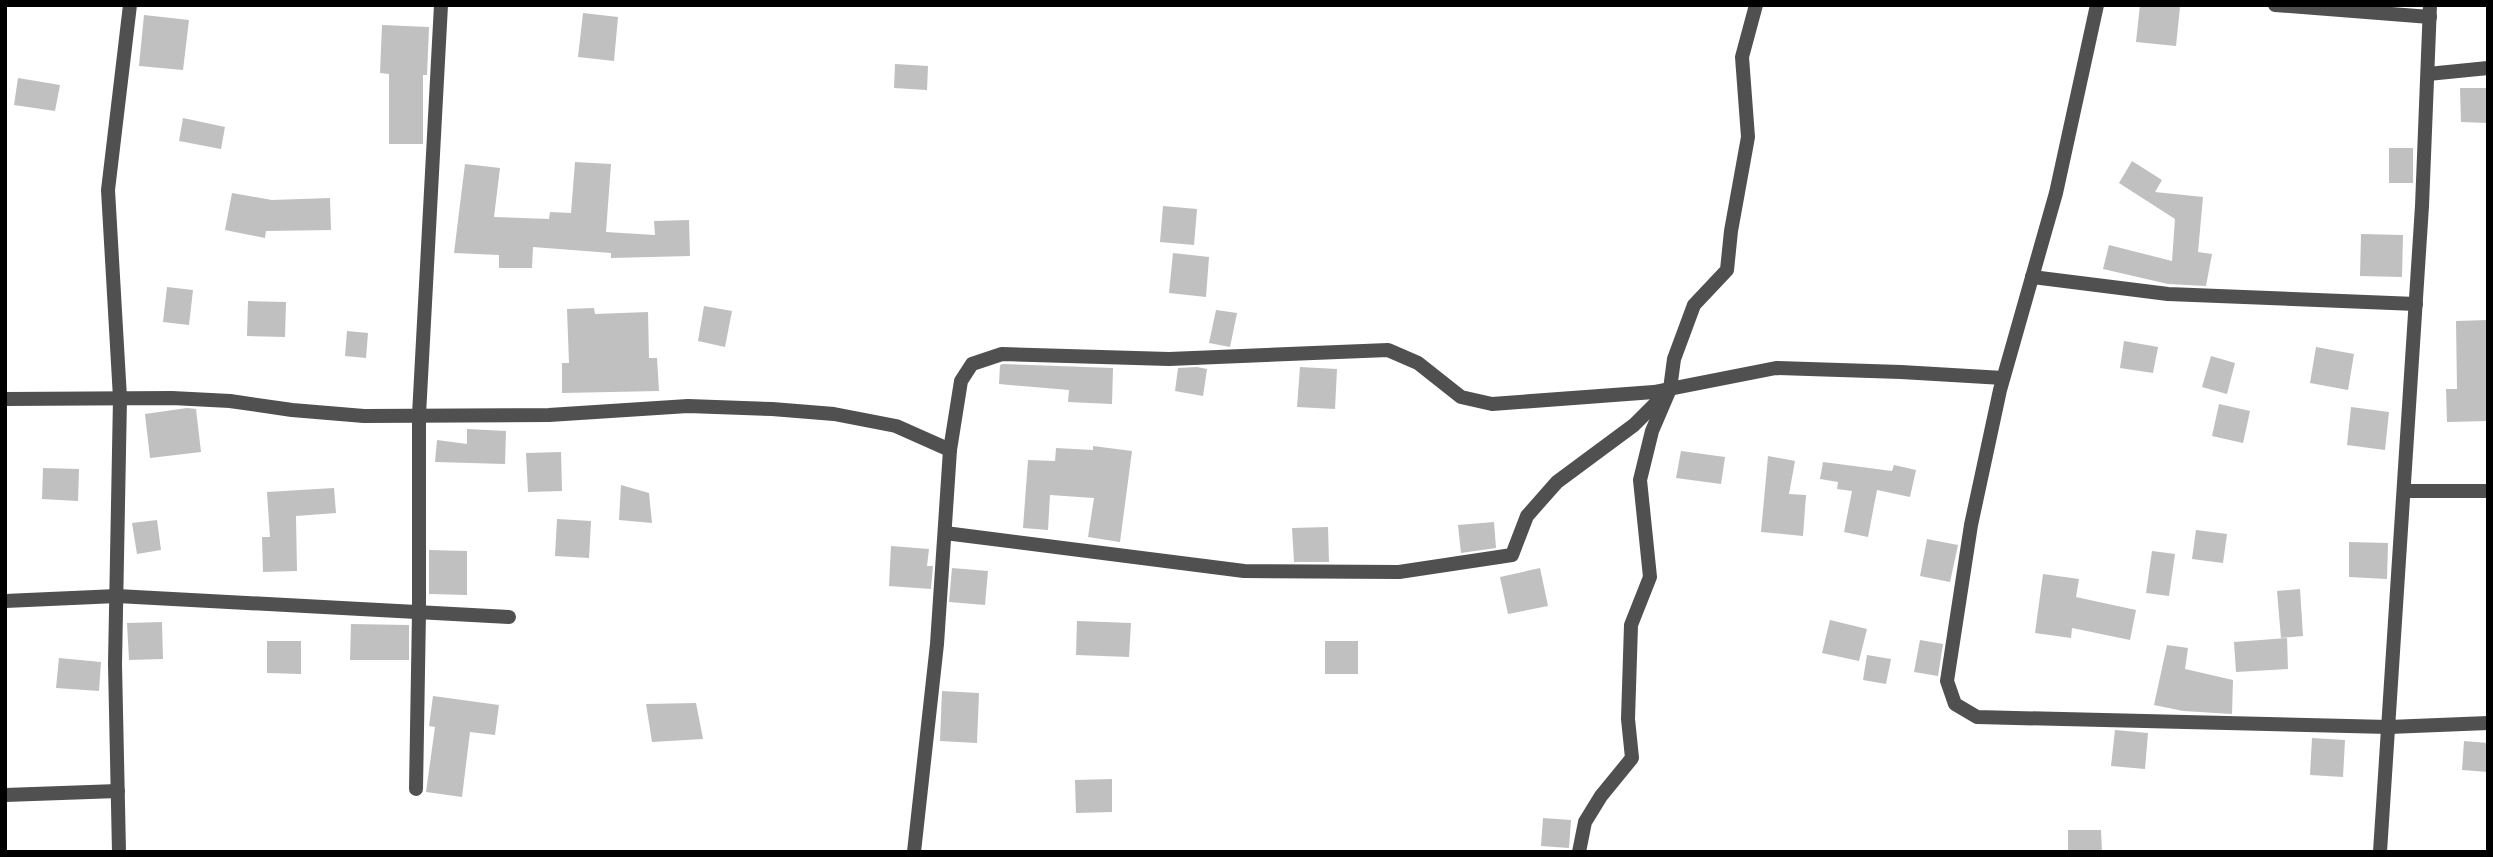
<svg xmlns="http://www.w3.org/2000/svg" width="2493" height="857" viewBox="0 0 2493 857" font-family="'PT Sans',sans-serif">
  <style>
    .building { fill: #c0c0c0 }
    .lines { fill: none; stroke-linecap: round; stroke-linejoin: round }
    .minor { stroke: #505050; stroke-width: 14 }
  </style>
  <rect width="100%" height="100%" fill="#fff"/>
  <g class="building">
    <polygon points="2140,5 2180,7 2176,46 2136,42"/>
    <polygon points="583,13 618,17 614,61 578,57"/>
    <polygon points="144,15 189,20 183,70 139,66"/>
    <polygon points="382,25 429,27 427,75 423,75 423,144 389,144 389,74 380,73"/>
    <polygon points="895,64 928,66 927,90 894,88"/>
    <polygon points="18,78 60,85 55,111 14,105"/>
    <polygon points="2460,88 2488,88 2488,123 2461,122"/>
    <polygon points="183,118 225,127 221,149 179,141"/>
    <rect x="2389" y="148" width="24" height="35"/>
    <polygon points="2132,161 2162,180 2155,192 2203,197 2198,252 2212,254 2206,286 2168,284 2103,269 2109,245 2172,261 2175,219 2119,183"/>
    <polygon points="575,162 611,164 606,232 655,235 654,221 689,220 690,256 611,258 611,253 533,247 532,268 499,268 499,255 454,253 465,164 500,168 494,217 549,219 550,212 571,213"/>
    <polygon points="232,193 272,200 330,198 331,230 266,231 265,238 225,230"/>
    <polygon points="1163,206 1197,209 1194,245 1160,242"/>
    <polygon points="2361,234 2403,235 2402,277 2360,276"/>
    <polygon points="1173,253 1209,257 1206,297 1169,293"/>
    <polygon points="167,287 193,290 189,325 163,322"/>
    <polygon points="248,301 286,302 285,337 247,336"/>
    <polygon points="704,306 732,311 725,347 698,341"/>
    <polygon points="594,308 595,314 648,312 649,358 657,358 659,391 562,393 562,363 569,363 567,309"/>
    <polygon points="1216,310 1237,313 1230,347 1209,343"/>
    <polygon points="2487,320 2488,421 2447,422 2446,389 2457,389 2456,321"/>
    <polygon points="347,331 368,333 366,358 345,356"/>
    <polygon points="2124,341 2158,347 2153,373 2120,368"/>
    <polygon points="2316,347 2354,354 2348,390 2310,383"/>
    <polygon points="2211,356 2235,363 2227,394 2202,387"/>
    <polygon points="1003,364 1113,368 1112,404 1068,402 1069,390 999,384 1000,365"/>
    <polygon points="1197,367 1207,369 1203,396 1175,391 1178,368"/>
    <polygon points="1300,367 1337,369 1335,409 1297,407"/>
    <polygon points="2219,404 2250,411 2243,443 2212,436"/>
    <polygon points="2351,407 2389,412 2385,450 2347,445"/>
    <polygon points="187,408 196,409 201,452 150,458 145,414"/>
    <polygon points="467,429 506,431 505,464 435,462 437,440 467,444"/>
    <polygon points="1093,446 1132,451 1120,542 1088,537 1094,498 1050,495 1048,530 1023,528 1028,460 1055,461 1056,448 1093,450"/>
    <polygon points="1681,451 1725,457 1721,484 1676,478"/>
    <polygon points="561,452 562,491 528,492 526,453"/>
    <polygon points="1768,456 1795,461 1789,494 1806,495 1803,536 1761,532"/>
    <polygon points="1823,462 1892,471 1894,465 1916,470 1910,497 1877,490 1868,537 1844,532 1852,491 1837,489 1838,482 1820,479"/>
    <polygon points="43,468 79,469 78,501 42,499"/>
    <polygon points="621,485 649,493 652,523 619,520"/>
    <polygon points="334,488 336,513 296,516 297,571 263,572 262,537 270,537 267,492"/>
    <polygon points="557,519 591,521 589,558 555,556"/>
    <polygon points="157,520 161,550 137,554 132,523"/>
    <polygon points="1494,522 1496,548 1461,553 1458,525"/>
    <polygon points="1328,527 1329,562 1294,562 1292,528"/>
    <polygon points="2196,530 2227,534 2223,563 2192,559"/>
    <polygon points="1927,539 1958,545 1950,582 1920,576"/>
    <polygon points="2349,542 2388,543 2387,579 2349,577"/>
    <polygon points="891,546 929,549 927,566 933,566 931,589 889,586"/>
    <polygon points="429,550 467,551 467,595 429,594"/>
    <polygon points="2152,551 2175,554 2169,596 2146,593"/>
    <polygon points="952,568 988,571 985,605 949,602"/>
    <polygon points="1540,568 1548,606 1508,614 1500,577"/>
    <polygon points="2043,574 2079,579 2076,597 2136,610 2130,640 2072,628 2071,638 2035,633"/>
    <polygon points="2300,589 2303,636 2281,638 2277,591"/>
    <polygon points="1830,620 1867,629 1859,661 1822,653"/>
    <polygon points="1077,621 1131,623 1129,657 1076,655"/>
    <polygon points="162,622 163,659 129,660 127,623"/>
    <polygon points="351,624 409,625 409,660 350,660"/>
    <polygon points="2287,638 2288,669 2236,672 2234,642"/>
    <polygon points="1920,640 1943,644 1938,676 1914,672"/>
    <polygon points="267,641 301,641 301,674 267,673"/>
    <rect x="1325" y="641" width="33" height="33"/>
    <polygon points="2167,645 2188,648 2185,669 2233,680 2232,714 2183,711 2154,705"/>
    <polygon points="1867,655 1891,659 1886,684 1863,680"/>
    <polygon points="59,658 101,662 99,691 56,688"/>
    <polygon points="942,691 979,693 977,743 940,741"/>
    <polygon points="433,696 499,705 495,735 470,732 462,797 426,792 435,727 429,726"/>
    <polygon points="696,703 703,739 652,742 646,704"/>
    <polygon points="2115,730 2148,733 2145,769 2111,766"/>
    <polygon points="2312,738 2345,740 2343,777 2310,775"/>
    <polygon points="2464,741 2488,743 2488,772 2462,770"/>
    <polygon points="1112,779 1112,812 1076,813 1075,780"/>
    <polygon points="1543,818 1571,820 1569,848 1541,846"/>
    <polygon points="2068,830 2101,830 2102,852 2068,852"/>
  </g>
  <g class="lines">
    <g class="minor">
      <polyline points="2097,5 2056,193 2000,390 1971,525 1947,681 1955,704 1977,717 2389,727 2488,723"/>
      <polyline points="2275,5 2430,17"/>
      <polyline points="2428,74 2488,68"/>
      <polyline points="2032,277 2168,294 2416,304"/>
      <polyline points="5,399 172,398 230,401 292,410 364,416 549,415 688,406 772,409 834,414 896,426 950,450"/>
      <polyline points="2404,491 2488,491"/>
      <polyline points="945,533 1244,571 1399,572 1512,555 1527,516 1557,482 1634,425 1664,395"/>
      <polyline points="5,601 117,596 509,617"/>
      <polyline points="416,789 419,612 419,415 441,5"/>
      <polyline points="5,795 118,791"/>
      <polyline points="119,852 115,664 120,398 108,190 130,5"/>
      <polyline points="914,852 937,644 950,450 961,381 972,364 1002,354 1169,359 1388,350 1418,363 1461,397 1492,404 1654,392 1776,368 1901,372 2003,378"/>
      <polyline points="1579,852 1585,822 1601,796 1632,758 1628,719 1631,625 1650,577 1640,480 1652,431 1670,389 1674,359 1694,305 1727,270 1731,231 1748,137 1742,57 1756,5"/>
      <polyline points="2380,852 2422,206 2430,5"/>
    </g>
  </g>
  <rect width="2493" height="857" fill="none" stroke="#000000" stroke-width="14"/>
</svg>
